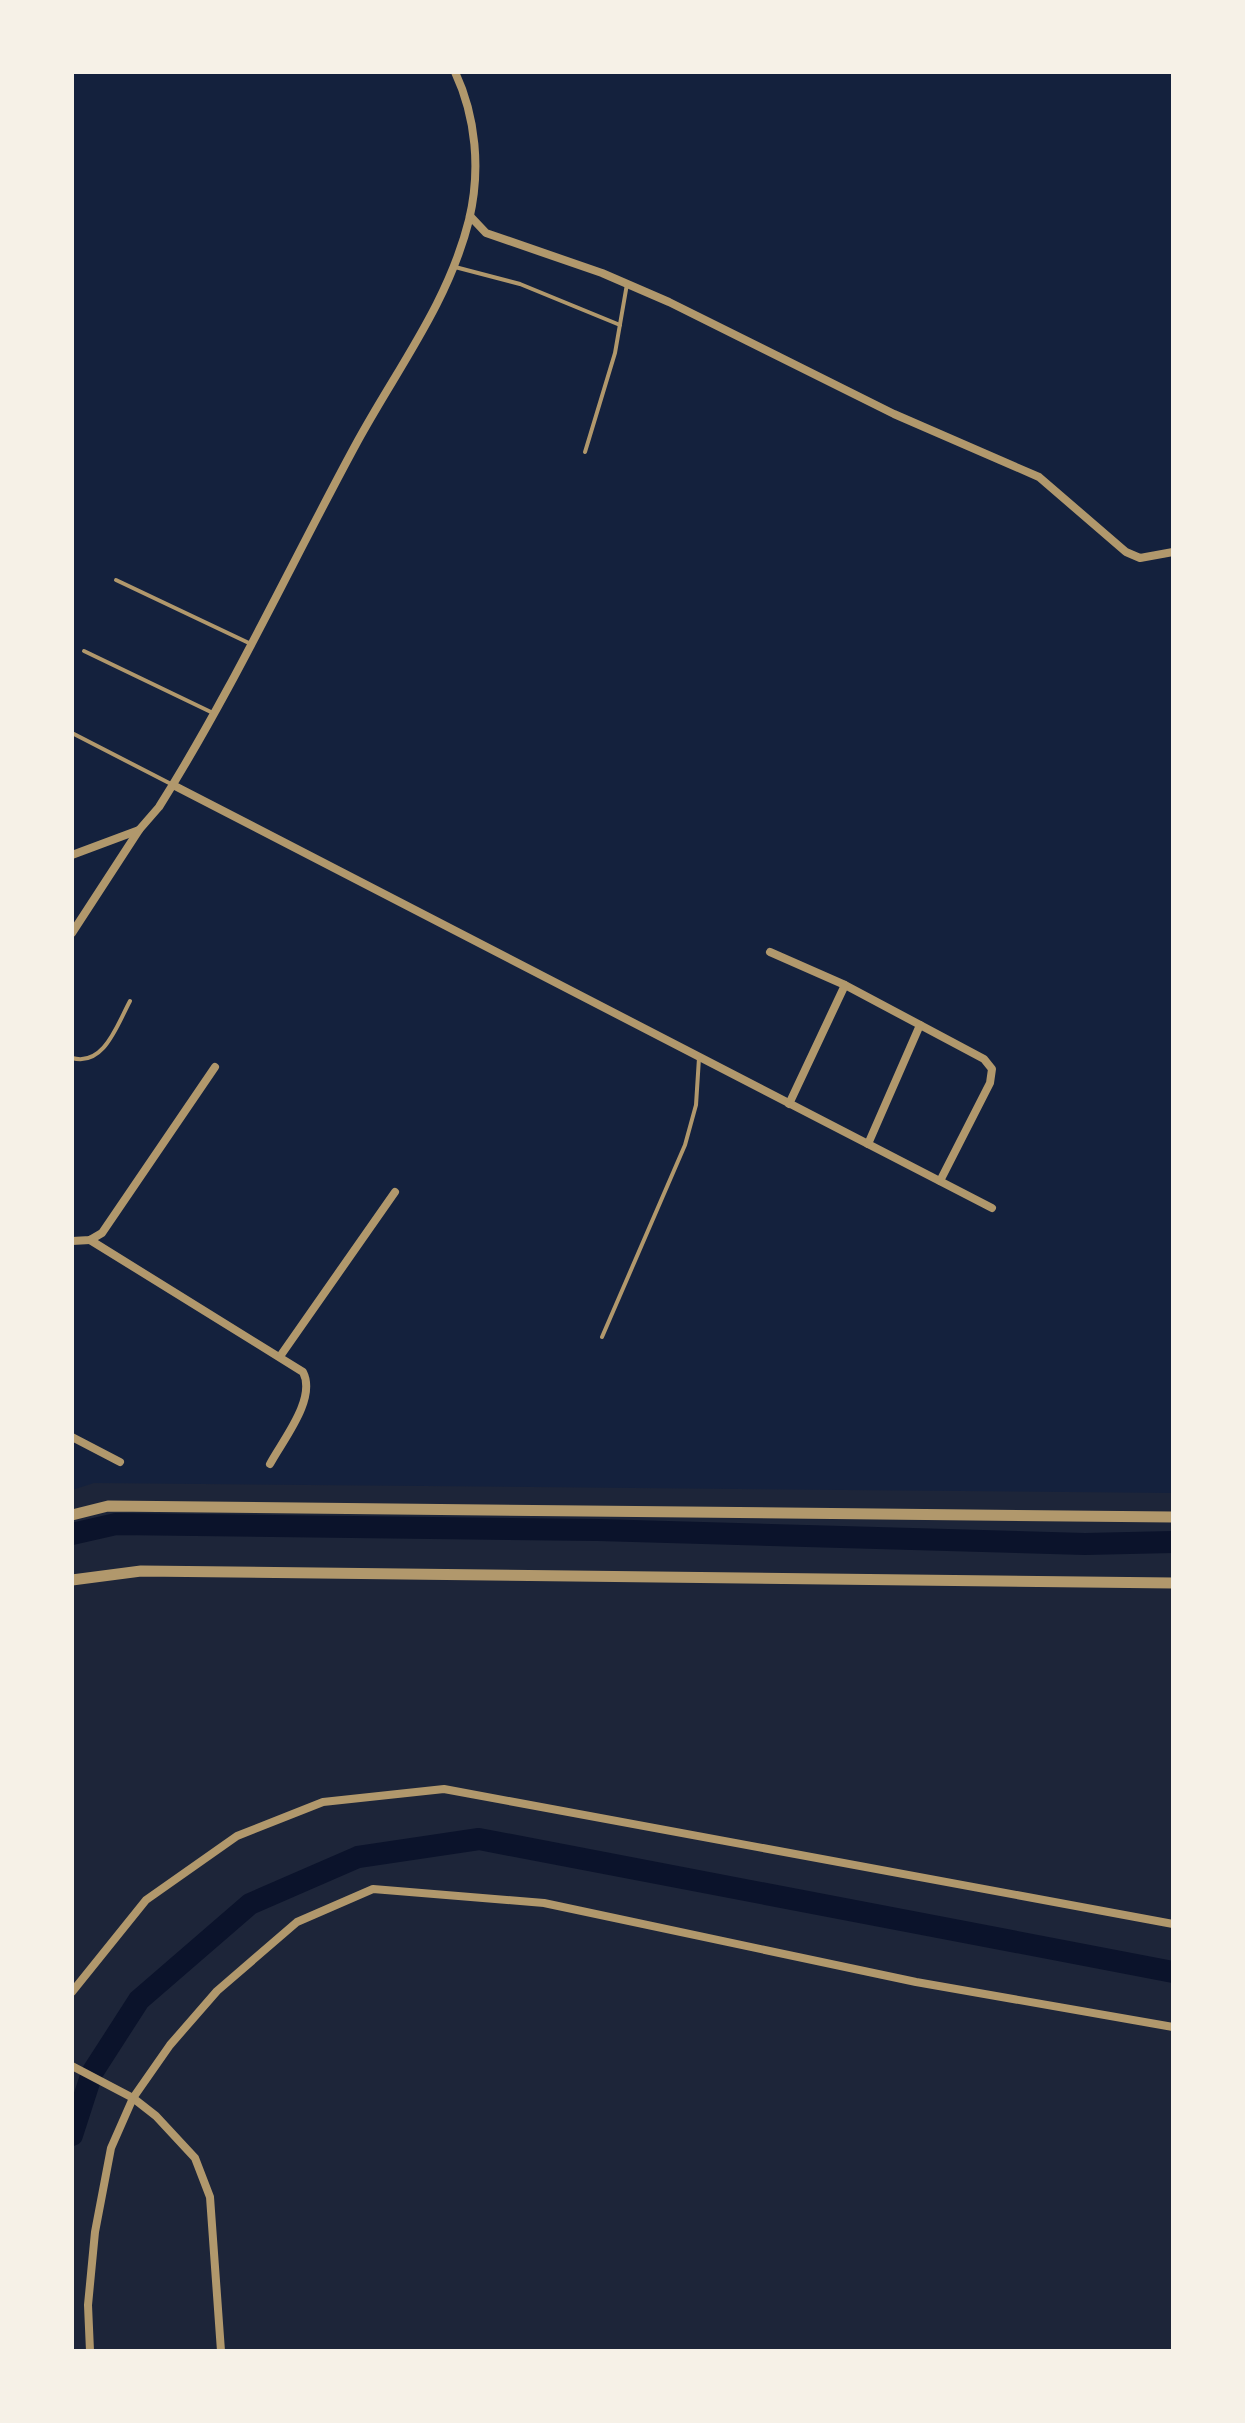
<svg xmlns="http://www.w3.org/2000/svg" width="1245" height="2423" viewBox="0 0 1245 2423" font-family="'Work Sans',sans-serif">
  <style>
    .green { fill: #1d2539 }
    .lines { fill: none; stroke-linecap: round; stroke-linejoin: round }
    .canal { stroke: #0b132b; stroke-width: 22 }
    .service { stroke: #b1986c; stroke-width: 4 }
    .minor { stroke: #b1986c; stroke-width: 8 }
    .tertiary { stroke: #b1986c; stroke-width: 11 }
  </style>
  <rect width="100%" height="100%" fill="#14213d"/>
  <polygon class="green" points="94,1483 1173,1493 1173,2351 72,2351 72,1490"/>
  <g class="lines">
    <g class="canal">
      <polyline points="72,1534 116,1524 598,1530 1085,1544 1173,1542"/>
      <polyline points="72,2135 92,2073 139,2000 250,1904 358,1857 479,1839 1173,1972"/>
    </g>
    <g class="service">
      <polyline points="455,267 520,284 620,325"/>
      <polyline points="585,452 615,353 627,284"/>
      <polyline points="116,580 251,644"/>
      <polyline points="84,651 213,713"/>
      <polyline points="72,733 173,785"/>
      <path d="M72,1058C104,1067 117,1025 130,1001"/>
      <polyline points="602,1337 685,1145 696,1105 699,1058"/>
    </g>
    <g class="minor">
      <polyline points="470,216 486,233 602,273 669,302 894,414 1039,477 1126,552 1140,558 1173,552"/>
      <polyline points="173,785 992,1208"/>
      <path d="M72,855L139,830L159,807C232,691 290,566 355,446C396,370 448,304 469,220C481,170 476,117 455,72"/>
      <polyline points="72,933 139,830"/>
      <polyline points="770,952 845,985 984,1059 992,1069 990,1083 940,1181"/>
      <polyline points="789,1104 845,985"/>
      <polyline points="868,1144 920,1025"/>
      <path d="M90,1240L303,1372C317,1399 282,1441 270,1464"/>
      <polyline points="72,1241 90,1240 102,1233 215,1067"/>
      <polyline points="281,1355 395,1192"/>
      <polyline points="72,1437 120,1462"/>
      <polyline points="72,1992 146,1900 237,1836 323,1802 444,1789 1173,1924"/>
      <polyline points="72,2066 133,2098 156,2116 195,2158 210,2197 221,2351"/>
      <polyline points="90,2351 88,2305 95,2232 111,2148 133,2098 170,2045 217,1991 297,1922 373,1889 544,1903 916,1982 1173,2027"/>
    </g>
    <g class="tertiary">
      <polyline points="72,1515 108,1506 1173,1517"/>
      <polyline points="72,1580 141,1571 1173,1583"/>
    </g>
  </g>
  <rect width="1245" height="2423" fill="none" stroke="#f6f1e7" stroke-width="148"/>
</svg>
